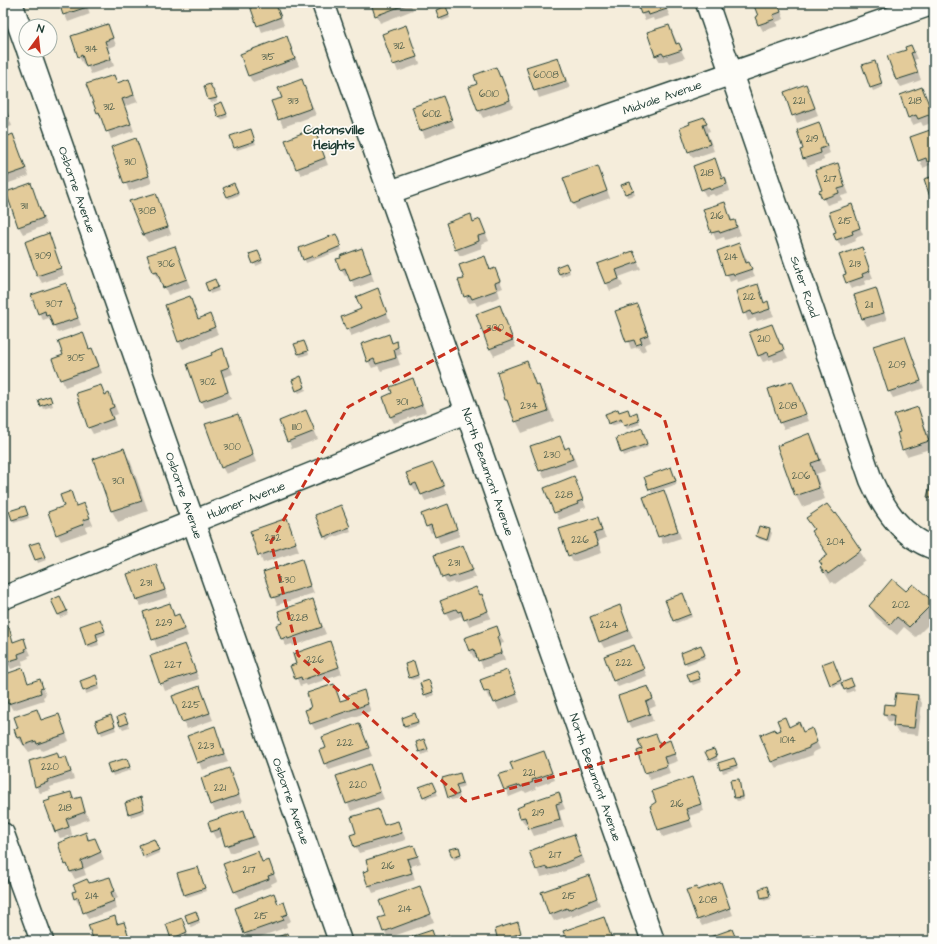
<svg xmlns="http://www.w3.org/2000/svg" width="937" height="944" viewBox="0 0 937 944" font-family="'Architects Daughter',sans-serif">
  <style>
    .shadow { fill: #0003 }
    .building { fill: #e3cb9a; stroke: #1f3d34 }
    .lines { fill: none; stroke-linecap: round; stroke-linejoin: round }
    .street-casing { stroke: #1f3d34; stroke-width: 25 }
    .street { stroke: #fdfcf7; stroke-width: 22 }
    .marked { fill: none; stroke: #c8321e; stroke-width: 3; stroke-dasharray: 8 5; stroke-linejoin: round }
    .labels { text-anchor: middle; stroke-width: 3.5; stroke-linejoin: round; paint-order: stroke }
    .number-label { font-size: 10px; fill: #50604e }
    .street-label { font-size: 12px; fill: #1f3d34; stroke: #fdfcf7 }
    .neighbourhood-label { font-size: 13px; font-weight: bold; fill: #1f3d34; stroke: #fdfcf7 }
  </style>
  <rect width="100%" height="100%" fill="#f5eddb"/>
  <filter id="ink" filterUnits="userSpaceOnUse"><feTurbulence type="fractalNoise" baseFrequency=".025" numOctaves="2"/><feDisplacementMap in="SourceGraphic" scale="8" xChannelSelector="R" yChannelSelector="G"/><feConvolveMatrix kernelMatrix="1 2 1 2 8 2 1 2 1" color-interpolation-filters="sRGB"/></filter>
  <g filter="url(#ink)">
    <g class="shadow">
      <polygon points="60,3 86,3 90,14 68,22"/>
      <polygon points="250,3 276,3 284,25 262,32"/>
      <polygon points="372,3 410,3 413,10 380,23"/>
      <polygon points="638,3 664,3 670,16 654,21 653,18 645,21"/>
      <polygon points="754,3 778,3 784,19 776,22 778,26 763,31 759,24 759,17"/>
      <polygon points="830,3 837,3 831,5"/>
      <polygon points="446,8 450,18 442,21 440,18"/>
      <polygon points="108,25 116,45 108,48 114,66 91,74 86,63 83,64 79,57 72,37"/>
      <polygon points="405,26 420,64 398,72 383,34"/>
      <polygon points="669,26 685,58 669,63 667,60 660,62 656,55"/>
      <polygon points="287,37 299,66 253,83 249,76"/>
      <polygon points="911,46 917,59 914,60 921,80 901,87 896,80 907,50"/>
      <polygon points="558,58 570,88 539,98 528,68"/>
      <polygon points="876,65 883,87 873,91 871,87"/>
      <polygon points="496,68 505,84 513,107 483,118 479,111 478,84"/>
      <polygon points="114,76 118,83 128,80 138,102 125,106 134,131 111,139 103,119 98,113 88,85"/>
      <polygon points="302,81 316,115 283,127 273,102 283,98"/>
      <polygon points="806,85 818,115 797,123 785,93"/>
      <polygon points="205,86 211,88 217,101 211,103"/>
      <polygon points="922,88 930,108 934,111 934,122 923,126 921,122 913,125 909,118"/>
      <polygon points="443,97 455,127 425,138 413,108"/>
      <polygon points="3,101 12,126 3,129"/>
      <polygon points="216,106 224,107 228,117 221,120"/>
      <polygon points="704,118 710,131 707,132 714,151 693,158 689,151"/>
      <polygon points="818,124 830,153 823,156 824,160 808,166 801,151 805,150"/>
      <polygon points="314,130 328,165 301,175 297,168"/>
      <polygon points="932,130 934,134 934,168 932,169 930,165 923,168 911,138"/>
      <polygon points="252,134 256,144 237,150 235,147"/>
      <polygon points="13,135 29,176 6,184 3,180 3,139"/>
      <polygon points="136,140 152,183 129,191 113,148"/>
      <polygon points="715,159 723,179 725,179 727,183 709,189 709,191 728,184 730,191 715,196 713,194 706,196 702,189"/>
      <polygon points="837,164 849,194 841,196 842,200 827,205 823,198 823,191"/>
      <polygon points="598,167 610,198 577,210 573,203"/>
      <polygon points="30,184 46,225 23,234 19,227"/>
      <polygon points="623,185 632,186 635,195 627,197"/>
      <polygon points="236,187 239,195 229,199 227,196"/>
      <polygon points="156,194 171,234 148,242 143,235"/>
      <polygon points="724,203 733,222 735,221 741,235 725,240 724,237 716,240 704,210"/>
      <polygon points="851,205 863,235 855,238 856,241 841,247 837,240 837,232"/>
      <polygon points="470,215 474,222 480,220 489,241 481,244 482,248 460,256 456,249"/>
      <polygon points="48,235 64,275 42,283 38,276"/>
      <polygon points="337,238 342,250 306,263 300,248"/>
      <polygon points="739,244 755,276 738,282 737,279 730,282 718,251"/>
      <polygon points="174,247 190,287 168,295 161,278 158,279 154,272"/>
      <polygon points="861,248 873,278 865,281 866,284 851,289 847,282 847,275"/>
      <polygon points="362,249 374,281 355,288 349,275 345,276 341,269"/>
      <polygon points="633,252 641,269 619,277 623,286 610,291 599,264"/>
      <polygon points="259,255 263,263 256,266 254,263"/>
      <polygon points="485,257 491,270 495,269 503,288 498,290 500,297 477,306 475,302 469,303 465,296 465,279"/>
      <polygon points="557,267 568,267 570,273 561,277"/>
      <polygon points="216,283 219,291 210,294 209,291"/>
      <polygon points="65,284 81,325 58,333 52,322 49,318 43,320 39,313"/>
      <polygon points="757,285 765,303 767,303 774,316 757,321 755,318 748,321 737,291"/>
      <polygon points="378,289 390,321 351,336 347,329"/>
      <polygon points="876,290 887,320 867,326 863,319"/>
      <polygon points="190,297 199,319 210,316 218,334 183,349 179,342"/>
      <polygon points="637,305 651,342 644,345 646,350 641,352 638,347 631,349 617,312"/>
      <polygon points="500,307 516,347 494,356 490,349"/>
      <polygon points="772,325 788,358 774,362 773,359 763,362 759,355"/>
      <polygon points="82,333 90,350 92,349 96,356 102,373 65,387 53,360 64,355"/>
      <polygon points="389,335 393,344 396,343 400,350 402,354 397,356 400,365 381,371 378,366 372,368 368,361"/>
      <polygon points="905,337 924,388 893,398 889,391"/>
      <polygon points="304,342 309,354 300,357 296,344"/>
      <polygon points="223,349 233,374 224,377 231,399 205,408 201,401"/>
      <polygon points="526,362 537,387 539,386 545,397 554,421 522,433 506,400"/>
      <polygon points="301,377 306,390 299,393 297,390"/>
      <polygon points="412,379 426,412 394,423 390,416 393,394"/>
      <polygon points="792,382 809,421 784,429 780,422"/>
      <polygon points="100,386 106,396 109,394 113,401 118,414 113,416 116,426 93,434 89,427"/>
      <polygon points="39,400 51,400 53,406 43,409"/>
      <polygon points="918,408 933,448 907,456 903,449 901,433"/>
      <polygon points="306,411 318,439 292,449 280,421"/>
      <polygon points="620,413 630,416 636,413 640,424 627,429 623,422 611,426 609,423"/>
      <polygon points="238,415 256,462 226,474 222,467"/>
      <polygon points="642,430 648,447 624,456 622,452"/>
      <polygon points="810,434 816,445 825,471 816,474 825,499 802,507 796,496 778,447"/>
      <polygon points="560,437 566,449 569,448 573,455 577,466 544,478 531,447"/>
      <polygon points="123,450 130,460 148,511 118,522 112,511 94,460"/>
      <polygon points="433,464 447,494 425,501 420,490 416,491 411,484"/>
      <polygon points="672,472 677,484 652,493 646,478"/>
      <polygon points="934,476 934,507 928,497"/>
      <polygon points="574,478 586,507 581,509 581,511 559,520 546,488"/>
      <polygon points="664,491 681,538 663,544 644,498"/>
      <polygon points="70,492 77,506 84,504 93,525 86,527 87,532 61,541 57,534"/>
      <polygon points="447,505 460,536 440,543 435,532 431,533 427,526"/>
      <polygon points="25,507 29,518 14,523 13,519"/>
      <polygon points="343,510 351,531 326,540 325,536"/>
      <polygon points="836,514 866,561 835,584 833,582 831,583 821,567 828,556 812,532 814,530 808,519"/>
      <polygon points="287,519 299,551 263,563 251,532"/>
      <polygon points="597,519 606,538 598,541 602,553 573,562 569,555"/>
      <polygon points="770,530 772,533 769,542 759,539 757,536"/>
      <polygon points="30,546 40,546 46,560 38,563"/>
      <polygon points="462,547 476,577 454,584 453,582 447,584 443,577"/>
      <polygon points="301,561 314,593 277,605 265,573"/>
      <polygon points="156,565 168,597 141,606 136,599"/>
      <polygon points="906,593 933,603 934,605 934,619 916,637 904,627 897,635 876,617 870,606"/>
      <polygon points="683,594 692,617 676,623 674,620"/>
      <polygon points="481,595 491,618 469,626 465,618 463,619 461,616 450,620 446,613"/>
      <polygon points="62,601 68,614 60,618 59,615"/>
      <polygon points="312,601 326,634 293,646 292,644 286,646 282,639 283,624"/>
      <polygon points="169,604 175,616 179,615 183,622 188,636 157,647 144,613"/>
      <polygon points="620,607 633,638 604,648 600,641"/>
      <polygon points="100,620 106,634 97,638 99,645 89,648 87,645"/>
      <polygon points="497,628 504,643 500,644 505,660 483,668 478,656 474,658 470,651"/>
      <polygon points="8,629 14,642 24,639 31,655 28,656 29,658 22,661 23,665 11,669 9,665 3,667 3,630"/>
      <polygon points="330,642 342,674 307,686 306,684 300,686 292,666 298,664"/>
      <polygon points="185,645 199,679 165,691 152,657"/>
      <polygon points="634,646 647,676 618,687 614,680"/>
      <polygon points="703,650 706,658 687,665 685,662"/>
      <polygon points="414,662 419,678 412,680 410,677"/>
      <polygon points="834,664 842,683 852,683 855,690 847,693 842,683 833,687 831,684"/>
      <polygon points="22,669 29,684 39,680 46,695 43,697 44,700 13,710 4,697 11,695 3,695 3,676"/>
      <polygon points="507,671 520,702 499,710 493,698 489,699 481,681"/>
      <polygon points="698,675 701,682 693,685 691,682"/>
      <polygon points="97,679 100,689 86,694 81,681"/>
      <polygon points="430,684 434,695 427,698 425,694"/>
      <polygon points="334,685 341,702 363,691 371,711 315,730 311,723 313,709"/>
      <polygon points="200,687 213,720 187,729 174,696"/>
      <polygon points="648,687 656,706 649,709 653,721 632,728 628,721"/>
      <polygon points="918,696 922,703 918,735 898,733 894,726 895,722 888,721 884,714"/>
      <polygon points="37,710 42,721 59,715 69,741 42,751 40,748 29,752 18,738 19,729"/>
      <polygon points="415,714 419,725 407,729 405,725"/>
      <polygon points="126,718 129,727 123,729 121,726"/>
      <polygon points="784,718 789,727 799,723 804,733 811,730 820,749 812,753 813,755 776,768 772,761 776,733 782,731"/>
      <polygon points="112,719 116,730 102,735 96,722"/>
      <polygon points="359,724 372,756 329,770 325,763 327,748"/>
      <polygon points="215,728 228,762 202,770 189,736"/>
      <polygon points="655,735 660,745 670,741 678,761 667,765 670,773 650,780 639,752 643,750"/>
      <polygon points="417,743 426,744 429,752 422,755"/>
      <polygon points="544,752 555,780 535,787 536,789 526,793 524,791 509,797 500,775 514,770"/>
      <polygon points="57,753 60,759 66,757 74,779 50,787 51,790 40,793 36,786"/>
      <polygon points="715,753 718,760 711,762 709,759"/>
      <polygon points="128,762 131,770 113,776 108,765"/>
      <polygon points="736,762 738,768 723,773 719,764"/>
      <polygon points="370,765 384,799 351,811 337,777"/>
      <polygon points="229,770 242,802 215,811 211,804"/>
      <polygon points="459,774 464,786 457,789 460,798 451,800 449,797"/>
      <polygon points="691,779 704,811 689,816 693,827 663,837 651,807"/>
      <polygon points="739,780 744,800 737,801 735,798"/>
      <polygon points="434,786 438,795 426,799 424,796"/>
      <polygon points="71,793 75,800 80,798 89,819 70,826 72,835 60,838 56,831"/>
      <polygon points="559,794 565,809 559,811 564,827 534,836 528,824 525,825 521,818"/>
      <polygon points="142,802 145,812 131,817 126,804"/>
      <polygon points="378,810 385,826 398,822 406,840 359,853 355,846"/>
      <polygon points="244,811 257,844 230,853 223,836 216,839 212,832"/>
      <polygon points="86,834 90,840 95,839 104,859 84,869 86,875 75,879 66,864 59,843"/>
      <polygon points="574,835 585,863 566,870 566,871 541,877 531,852"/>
      <polygon points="156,844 159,853 145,859 144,855"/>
      <polygon points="413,846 421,863 411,866 415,880 373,893 364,873"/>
      <polygon points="460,851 462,857 454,860 453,857"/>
      <polygon points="258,852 263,863 269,861 277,881 271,884 272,886 239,898 235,891"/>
      <polygon points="199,871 206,891 187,897 185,894"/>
      <polygon points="588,876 600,905 572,917 571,915 554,921 550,914"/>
      <polygon points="110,878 118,898 114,900 117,909 88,919 81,904 79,905 75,898 89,884"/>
      <polygon points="720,883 733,915 702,926 698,919 698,891"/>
      <polygon points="420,887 434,922 388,938 384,931 386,916"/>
      <polygon points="767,887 771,899 764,901 762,898"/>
      <polygon points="274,895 279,905 283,903 291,921 286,923 287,927 249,941 236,908"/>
      <polygon points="197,915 200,923 191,927 189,923"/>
      <polygon points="114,917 118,924 123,923 131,941 95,941"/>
      <polygon points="603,918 613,941 568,941"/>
      <polygon points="183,923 188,936 174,941 172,938"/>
      <polygon points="519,926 522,937 508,941 500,941"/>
    </g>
    <g class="building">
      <polygon points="59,3 86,3 87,7 63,15"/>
      <polygon points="249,3 275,3 281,17 257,26"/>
      <polygon points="371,3 410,3 375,16"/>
      <polygon points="637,3 665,3 667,9 649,15 648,12 641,14"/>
      <polygon points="753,3 778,3 781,12 773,15 775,19 758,25 755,17 758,16"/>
      <polygon points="446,6 449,15 439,19 436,10"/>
      <polygon points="108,24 113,38 105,41 111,59 86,67 82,55 78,57 71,36"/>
      <polygon points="406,25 417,57 393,65 382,34"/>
      <polygon points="669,25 676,44 679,43 682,50 664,56 662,53 655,56 647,32"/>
      <polygon points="287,36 295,59 248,76 240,54"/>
      <polygon points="911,45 914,52 911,53 918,73 896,80 887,56 906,50 905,47"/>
      <polygon points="558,57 566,81 534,91 526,67"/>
      <polygon points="875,61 882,84 870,88 862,65"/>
      <polygon points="496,67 500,77 501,76 510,100 478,111 469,87 477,84 474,75"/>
      <polygon points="114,75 117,83 129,79 134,95 122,99 131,124 106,132 99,112 97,113 86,84"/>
      <polygon points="302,79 312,108 278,120 271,101 282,98 278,88"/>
      <polygon points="210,84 217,98 208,100 204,86"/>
      <polygon points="806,84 815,108 792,116 784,92"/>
      <polygon points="922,87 930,107 932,106 934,113 918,119 916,115 908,118 900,95"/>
      <polygon points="443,96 452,120 420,131 412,107"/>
      <polygon points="222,102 227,114 218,117 214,105"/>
      <polygon points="3,103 9,119 3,121"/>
      <polygon points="704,117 707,124 703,125 710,144 688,152 680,128 690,124 689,122"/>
      <polygon points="819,122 827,146 820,149 821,153 803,159 800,150 803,149 797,130"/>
      <polygon points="314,128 325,158 296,169 285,140"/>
      <polygon points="251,129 255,141 234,148 230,136"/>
      <polygon points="933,129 934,160 927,162 926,158 918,161 910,137"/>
      <polygon points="13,134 26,169 3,177 3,138"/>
      <polygon points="136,138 149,176 124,184 111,147"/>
      <polygon points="715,158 722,179 725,177 727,184 710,190 709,187 701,190 693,166"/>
      <polygon points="838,163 845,187 838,189 839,193 822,199 819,191 822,190 815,170"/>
      <polygon points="598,166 607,191 573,204 563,178"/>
      <polygon points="934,176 934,203 932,203 924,179"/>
      <polygon points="630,182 634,191 625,194 621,185"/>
      <polygon points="31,183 43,218 18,227 6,192"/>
      <polygon points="234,183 238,192 227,197 223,188"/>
      <polygon points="156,193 168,227 143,235 129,201"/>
      <polygon points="725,202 731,221 735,220 737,227 720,233 719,231 711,233 703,209"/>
      <polygon points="852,204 860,228 852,231 853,234 836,240 833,233 836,232 829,212"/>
      <polygon points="471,214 473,222 480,219 486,234 478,236 479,241 455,250 446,223"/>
      <polygon points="49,233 61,268 37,276 25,242"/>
      <polygon points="336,234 341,246 313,258 313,256 303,260 299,248"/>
      <polygon points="739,243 746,263 749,262 752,269 734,275 733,273 725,275 717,251"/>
      <polygon points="175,246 187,279 163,288 157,271 153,272 147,255"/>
      <polygon points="862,247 870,271 862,274 863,277 846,283 843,275 846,274 839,255"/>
      <polygon points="362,248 371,273 350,281 345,268 340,270 336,259 341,258 340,256"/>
      <polygon points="258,251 262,260 253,264 249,254"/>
      <polygon points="633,251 638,262 616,270 619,279 605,284 597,264"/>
      <polygon points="485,256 490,270 495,268 500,281 495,283 497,290 472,299 470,295 464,297 458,280 464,279 459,265"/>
      <polygon points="566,263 569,270 559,274 556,267"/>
      <polygon points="215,279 218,287 208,291 205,283"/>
      <polygon points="66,283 78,318 53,326 49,315 46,316 45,311 38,314 31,295"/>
      <polygon points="758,284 764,303 768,301 770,309 752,315 751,311 743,314 736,291"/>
      <polygon points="378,288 387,313 346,330 341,317 361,309 356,297"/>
      <polygon points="876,288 884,313 862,319 854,295"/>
      <polygon points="190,296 198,319 210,314 215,327 178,342 165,305"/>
      <polygon points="637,304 648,335 640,338 642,343 636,345 634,340 626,342 615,311"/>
      <polygon points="500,305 513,340 489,349 476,314"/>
      <polygon points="772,324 780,344 782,344 784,350 769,356 768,352 758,356 749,332"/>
      <polygon points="83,332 89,349 92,348 99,366 60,380 52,359 63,355 58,341"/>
      <polygon points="389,334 392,343 397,341 398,347 394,349 396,358 376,364 374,359 367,362 361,344"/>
      <polygon points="905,336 921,381 888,392 873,346"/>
      <polygon points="304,341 308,351 298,354 294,344"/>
      <polygon points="223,348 229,367 221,370 228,392 200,402 187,364 212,355 211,353"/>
      <polygon points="527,361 536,386 539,385 548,411 515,422 507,400 505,400 497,372"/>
      <polygon points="301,376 305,387 296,391 292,380"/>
      <polygon points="413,378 422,405 390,417 383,397 392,393 390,387"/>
      <polygon points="792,381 806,414 779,423 768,389"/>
      <polygon points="101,385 105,395 109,393 114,407 109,409 113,419 88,428 76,393"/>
      <polygon points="50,396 52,402 40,406 38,400"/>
      <polygon points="918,407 929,441 902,450 897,433 900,432 894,415"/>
      <polygon points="618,409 619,412 628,409 630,415 637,412 639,421 624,426 621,419 608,424 605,414"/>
      <polygon points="306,410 315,431 287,442 279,421"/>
      <polygon points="238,414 253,455 221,468 205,424"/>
      <polygon points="642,428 647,444 621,453 616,438"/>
      <polygon points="810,433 820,460 811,463 819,488 795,496 777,446"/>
      <polygon points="560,436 565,449 569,447 573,459 539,471 530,446"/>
      <polygon points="124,448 142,501 111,511 93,459"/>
      <polygon points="433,463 444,486 421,495 416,483 411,485 406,473"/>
      <polygon points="671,467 676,481 649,490 644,477"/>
      <polygon points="934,472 934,499 927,497"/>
      <polygon points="574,476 583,500 577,502 578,504 554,513 544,488"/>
      <polygon points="664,490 678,531 658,537 643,497"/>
      <polygon points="71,491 76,506 84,503 90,518 83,520 84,524 56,535 48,512 64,506 60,495"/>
      <polygon points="448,504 457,529 435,537 431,525 426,527 421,514"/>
      <polygon points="827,504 835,514 836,513 861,550 828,574 826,571 824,573 820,567 822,565 819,561 828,555 811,531 814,529 806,518"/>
      <polygon points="341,505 350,527 324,537 315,515"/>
      <polygon points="25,506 28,515 12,520 9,511"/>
      <polygon points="598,517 602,531 594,533 598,545 568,556 559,529"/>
      <polygon points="287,518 296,543 258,556 250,531"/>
      <polygon points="759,526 770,529 767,540 756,536"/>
      <polygon points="39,542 45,557 35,560 29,545"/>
      <polygon points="463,545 473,570 449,578 448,576 442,578 434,555"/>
      <polygon points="302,559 310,586 272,598 263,572"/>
      <polygon points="156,564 165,590 136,600 127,574"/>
      <polygon points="892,579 906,591 913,584 934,602 909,627 897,617 890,625 869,606"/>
      <polygon points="476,587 480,595 482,594 488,611 464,620 461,611 458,612 456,609 445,613 440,601"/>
      <polygon points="683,593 691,614 673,621 665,600"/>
      <polygon points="60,596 67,611 58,615 51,600"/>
      <polygon points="313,599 322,627 288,639 287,637 281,639 276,625 282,623 278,611"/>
      <polygon points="170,603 174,616 179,614 185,629 152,640 143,612"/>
      <polygon points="620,605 629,630 599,642 590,617"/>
      <polygon points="100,619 105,631 96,634 98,641 86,646 80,626"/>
      <polygon points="497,626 500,635 497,637 502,653 478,661 474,649 469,651 464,638"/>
      <polygon points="9,627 13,642 24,638 27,648 25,649 26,651 18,654 19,658 6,662 5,658 3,658 3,629"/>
      <polygon points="330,641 339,667 302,680 301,677 295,679 290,666 296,664 293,654"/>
      <polygon points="185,644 196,672 160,684 150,656"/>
      <polygon points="634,645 644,669 613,681 604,656"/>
      <polygon points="701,645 705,655 684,663 681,653"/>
      <polygon points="833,660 841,680 830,685 822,664"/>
      <polygon points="414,661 418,675 409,678 405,664"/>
      <polygon points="23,668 28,683 40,679 43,688 40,689 41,693 8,704 5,696 3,696 3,675"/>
      <polygon points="507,670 517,694 494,703 489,691 484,692 480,680"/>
      <polygon points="697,670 700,679 690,682 687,674"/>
      <polygon points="96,675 99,685 83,691 80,681"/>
      <polygon points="851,679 854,686 844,690 841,683"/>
      <polygon points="429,680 433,692 424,695 420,683"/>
      <polygon points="334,684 340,701 347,699 346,696 364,690 368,704 310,724 305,710 311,708 307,693"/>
      <polygon points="200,686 210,713 182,722 172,696"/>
      <polygon points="648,686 653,699 646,702 650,714 627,722 618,696"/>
      <polygon points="896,693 918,695 914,728 893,726 894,715 883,714 884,704 894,705"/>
      <polygon points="37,709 41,720 59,714 66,734 37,744 36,741 24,745 21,737 17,738 14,729 18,728 14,717"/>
      <polygon points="415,713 418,722 404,726 402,718"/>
      <polygon points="124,714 128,723 120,726 117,717"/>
      <polygon points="111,715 115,726 99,732 95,721"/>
      <polygon points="785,717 789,727 799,722 803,732 812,728 817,742 809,746 809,748 771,762 760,735 775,729 776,732 781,730 777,720"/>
      <polygon points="359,723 369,748 324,764 319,750 326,748 322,737"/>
      <polygon points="215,726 224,754 197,763 187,736"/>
      <polygon points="656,734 660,744 670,740 675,754 664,757 667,766 645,773 637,751 642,749 638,740"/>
      <polygon points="424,739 428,749 419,752 416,742"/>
      <polygon points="714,749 717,756 709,760 705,752"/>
      <polygon points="544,751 552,773 532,780 533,782 521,787 520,785 504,790 498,775 513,770 510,763"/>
      <polygon points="57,752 59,758 66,756 71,772 47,780 48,782 35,787 29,761"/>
      <polygon points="127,758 130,767 110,773 107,764"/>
      <polygon points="734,758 737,765 720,770 718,763"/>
      <polygon points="370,764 380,792 346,804 336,776"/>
      <polygon points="229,768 239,795 210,805 201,778"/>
      <polygon points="460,773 463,783 456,785 459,794 448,798 442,778"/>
      <polygon points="692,777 701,804 686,809 690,820 658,830 650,806 656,802 652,791"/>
      <polygon points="739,779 742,797 734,798 730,780"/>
      <polygon points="433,782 437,791 423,797 419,787"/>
      <polygon points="71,792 73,799 81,797 85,812 66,819 69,827 55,832 44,802 50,800 49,798"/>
      <polygon points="559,792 562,802 556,804 560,820 529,829 525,817 520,818 517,808 524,805 523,804"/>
      <polygon points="141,797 144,809 128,814 125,803"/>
      <polygon points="378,809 384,825 398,821 402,833 354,847 350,835 356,833 351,817"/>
      <polygon points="244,810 253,837 225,846 220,829 211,832 208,822"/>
      <polygon points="86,832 88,840 95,838 101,852 81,861 83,868 70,872 67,864 65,865 58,843"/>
      <polygon points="574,834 581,856 553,868 548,869 547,867 536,870 529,851 540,847 540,846"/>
      <polygon points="154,839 159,850 143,856 139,845"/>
      <polygon points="414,845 418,856 407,859 412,873 368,886 363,872 369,870 366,860"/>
      <polygon points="459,847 461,854 452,857 449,849"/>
      <polygon points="258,851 262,862 269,860 274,874 268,876 269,879 234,892 223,864"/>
      <polygon points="198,867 205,888 184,895 177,873"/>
      <polygon points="589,875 597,898 568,910 567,908 549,915 541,892"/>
      <polygon points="110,877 115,891 111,892 114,901 83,913 78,897 74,899 72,892 76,891 73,885 87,879 89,883"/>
      <polygon points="721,882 730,908 697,920 686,890 697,887 698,890"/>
      <polygon points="420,886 431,914 383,932 378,918 385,916 379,901"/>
      <polygon points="767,886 770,896 761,898 759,889"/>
      <polygon points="274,893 278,904 284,902 288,914 282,916 284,920 244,934 235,908"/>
      <polygon points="196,911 199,920 188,924 185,915"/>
      <polygon points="115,916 117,924 124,922 129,937 123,941 94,941 88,925"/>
      <polygon points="604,917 612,939 605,941 567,941 563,931"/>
      <polygon points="182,918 187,932 171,939 166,924"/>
      <polygon points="518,922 521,933 498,941 495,929"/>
      <polygon points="732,929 737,941 705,941 704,939"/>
      <polygon points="432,930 435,939 449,934 451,941 399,941"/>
      <polygon points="288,933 290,941 267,941"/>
      <polygon points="813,934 815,941 802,941 801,938"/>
    </g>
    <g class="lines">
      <defs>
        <g id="street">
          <polyline points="11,3 26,45"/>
          <path id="s1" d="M323,3L653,941"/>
          <path id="s2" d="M707,3L871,480C884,509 902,537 934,548"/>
          <path id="s3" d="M28,50L340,941"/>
          <path id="s4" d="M390,192L934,3"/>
          <path id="s5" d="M3,598L466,412"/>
          <polyline points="3,834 42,941"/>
        </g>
      </defs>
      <use href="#street" class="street-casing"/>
      <use href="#street" class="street"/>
    </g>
  </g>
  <path class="marked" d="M494,327L664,418L739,672L660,747L465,801L298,655L271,542L348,407Z"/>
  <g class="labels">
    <g class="number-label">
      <text x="399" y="49">312</text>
      <text x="91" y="52">314</text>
      <text x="268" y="60">315</text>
      <text x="546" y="78">6008</text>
      <text x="489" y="97">6010</text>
      <text x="293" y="104">313</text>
      <text x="799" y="104">221</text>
      <text x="915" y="104">218</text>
      <text x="109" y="110">312</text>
      <text x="432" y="117">6012</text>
      <text x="812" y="142">219</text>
      <text x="130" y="165">310</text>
      <text x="707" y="176">218</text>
      <text x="830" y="182">217</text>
      <text x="24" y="209">311</text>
      <text x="147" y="214">308</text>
      <text x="717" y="219">216</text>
      <text x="845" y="224">215</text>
      <text x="43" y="259">309</text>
      <text x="731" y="260">214</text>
      <text x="166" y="267">306</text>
      <text x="855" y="267">213</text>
      <text x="749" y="300">212</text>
      <text x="54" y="307">307</text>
      <text x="869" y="308">211</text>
      <text x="495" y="331">300</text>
      <text x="764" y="342">210</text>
      <text x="76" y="361">305</text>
      <text x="897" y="368">209</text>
      <text x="208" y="385">302</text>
      <text x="402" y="405">301</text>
      <text x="529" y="409">234</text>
      <text x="788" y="409">208</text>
      <text x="297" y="430">1110</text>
      <text x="232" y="450">300</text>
      <text x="552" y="458">230</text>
      <text x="801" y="479">206</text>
      <text x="118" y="484">301</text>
      <text x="564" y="498">228</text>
      <text x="273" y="541">232</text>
      <text x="580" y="543">226</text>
      <text x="836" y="545">204</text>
      <text x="454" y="566">231</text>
      <text x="287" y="583">230</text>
      <text x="146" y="586">231</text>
      <text x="901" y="608">202</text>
      <text x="299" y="621">228</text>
      <text x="164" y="626">229</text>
      <text x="609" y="628">224</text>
      <text x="315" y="663">226</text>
      <text x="624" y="666">222</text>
      <text x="173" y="668">227</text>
      <text x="191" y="708">225</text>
      <text x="788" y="743">1014</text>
      <text x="345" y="746">222</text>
      <text x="206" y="749">223</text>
      <text x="50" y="770">220</text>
      <text x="529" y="776">221</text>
      <text x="358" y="788">220</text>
      <text x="220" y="791">221</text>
      <text x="677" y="807">216</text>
      <text x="65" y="811">218</text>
      <text x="538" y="816">219</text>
      <text x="555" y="858">217</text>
      <text x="388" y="869">216</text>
      <text x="249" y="873">217</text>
      <text x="92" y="899">214</text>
      <text x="569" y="899">215</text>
      <text x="708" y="903">208</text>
      <text x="405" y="912">214</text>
      <text x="261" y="919">215</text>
    </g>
    <g class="street-label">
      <text dy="4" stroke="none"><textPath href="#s4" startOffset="288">Midvale Avenue</textPath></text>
      <text dy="4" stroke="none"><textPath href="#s3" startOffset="148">Osborne Avenue</textPath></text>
      <text dy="4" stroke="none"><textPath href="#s2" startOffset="300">Suter Road</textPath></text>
      <text dy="4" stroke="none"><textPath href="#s1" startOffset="497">North Beaumont Avenue</textPath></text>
      <text dy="4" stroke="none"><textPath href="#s3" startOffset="472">Osborne Avenue</textPath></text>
      <text dy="4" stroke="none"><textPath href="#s5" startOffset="262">Hubner Avenue</textPath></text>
      <text dy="4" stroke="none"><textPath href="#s1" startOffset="821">North Beaumont Avenue</textPath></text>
      <text dy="4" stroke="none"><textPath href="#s3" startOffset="796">Osborne Avenue</textPath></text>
    </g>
    <g class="neighbourhood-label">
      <text x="334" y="134">Catonsville<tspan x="334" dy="15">Heights</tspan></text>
    </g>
  </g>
  <rect width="937" height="944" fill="none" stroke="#fdfcf7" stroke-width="16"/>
  <rect x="8" y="8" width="921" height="928" fill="none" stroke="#1f3d34" stroke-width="1.5" filter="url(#ink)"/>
  <g transform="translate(38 38) rotate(15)"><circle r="19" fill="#fdfcf7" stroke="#a4b0a9"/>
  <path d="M0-3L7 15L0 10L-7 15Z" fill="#c8321e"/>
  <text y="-6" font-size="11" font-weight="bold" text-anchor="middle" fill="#1f3d34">N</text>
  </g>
</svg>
